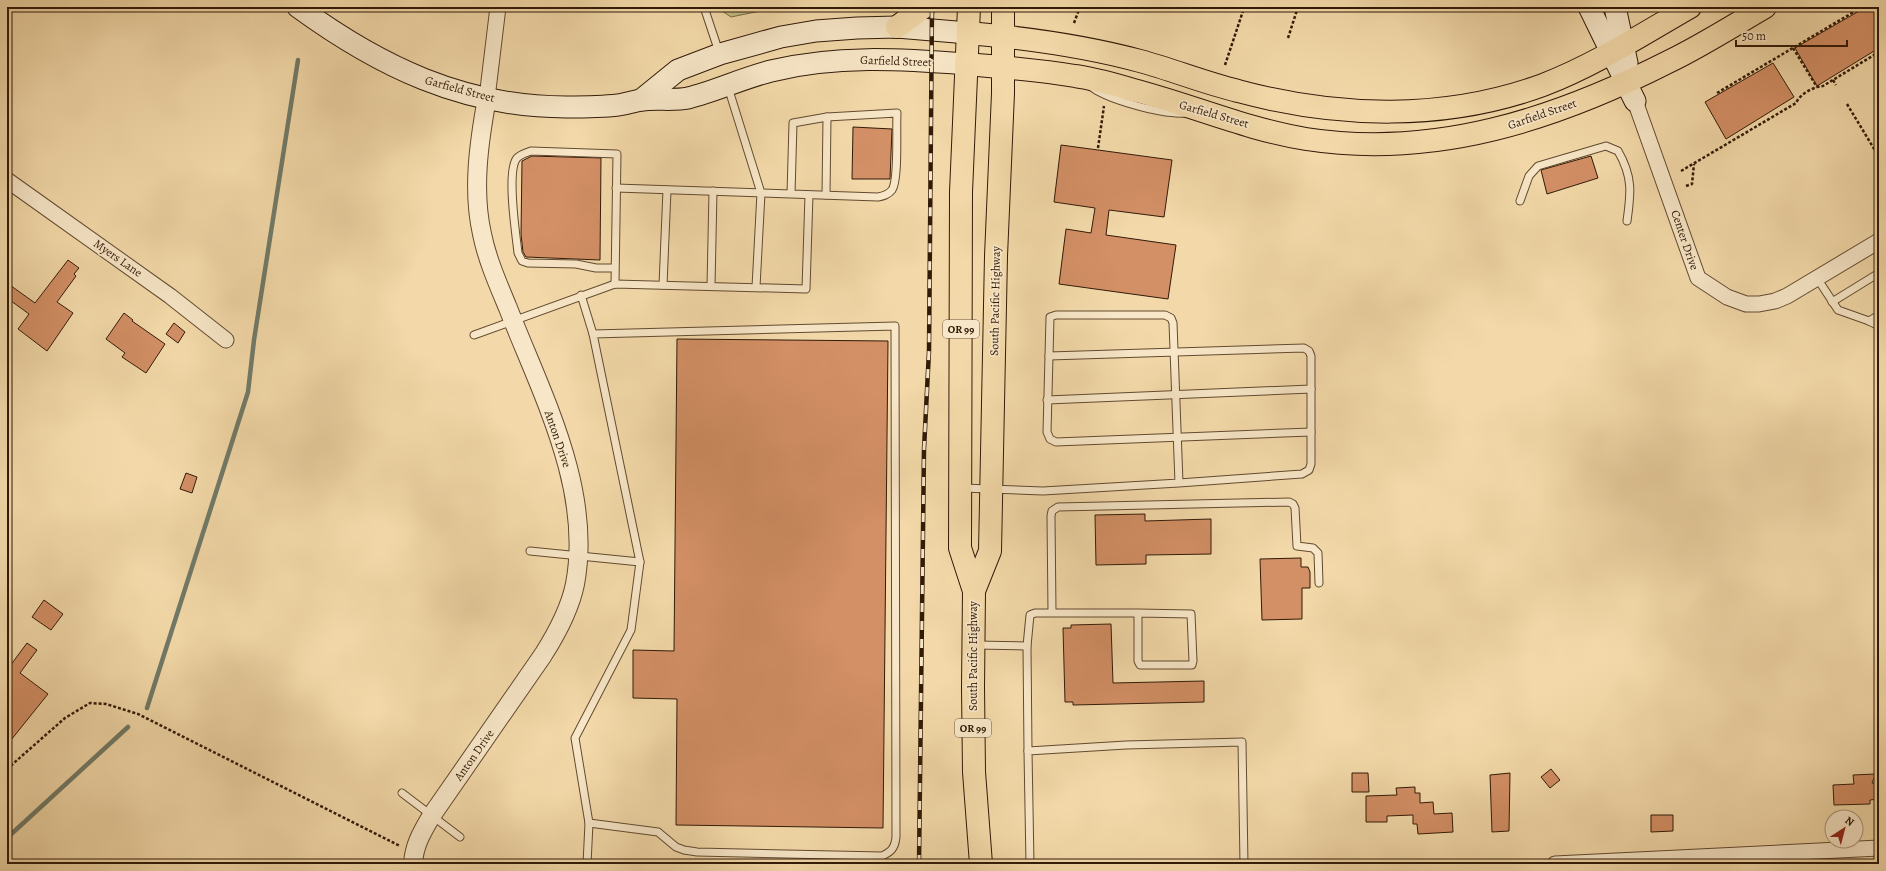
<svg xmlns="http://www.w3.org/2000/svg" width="1886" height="871" viewBox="0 0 1886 871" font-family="Alegreya,serif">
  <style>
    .green { fill: #c0be85; stroke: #786c46 }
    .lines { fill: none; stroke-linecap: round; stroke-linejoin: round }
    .stream { stroke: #717a68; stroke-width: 4.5 }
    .building { fill: #d38f65; stroke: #311a08 }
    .service-casing { stroke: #624a30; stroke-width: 9 }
    .minor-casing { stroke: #624a30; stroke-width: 17 }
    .tertiary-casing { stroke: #624a30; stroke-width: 20 }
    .secondary-casing { stroke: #311a08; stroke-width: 23 }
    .primary-casing { stroke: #311a08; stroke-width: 24 }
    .path { stroke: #311a08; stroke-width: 2.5; stroke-dasharray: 3 2; stroke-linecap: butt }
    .service { stroke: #f7e6c7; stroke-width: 7 }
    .minor { stroke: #f7e6c7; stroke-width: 15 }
    .tertiary { stroke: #f7e6c7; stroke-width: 18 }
    .secondary { stroke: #f7e6c7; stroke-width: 21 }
    .primary { stroke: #f3d9a9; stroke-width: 22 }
    .rail-casing { stroke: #311a08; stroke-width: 4.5 }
    .rail { stroke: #f7e6c7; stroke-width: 3; stroke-dasharray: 9; stroke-linecap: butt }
    .labels { text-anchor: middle; stroke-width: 3.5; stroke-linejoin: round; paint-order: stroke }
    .shield { fill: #f7e6c7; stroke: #6c5741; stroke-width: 1 }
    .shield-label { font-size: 11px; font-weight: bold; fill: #311a08 }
    .street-label { font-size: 12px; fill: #311a08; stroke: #f7e6c7 }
  </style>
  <rect width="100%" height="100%" fill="#f3d9a9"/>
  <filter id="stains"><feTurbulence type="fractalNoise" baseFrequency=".005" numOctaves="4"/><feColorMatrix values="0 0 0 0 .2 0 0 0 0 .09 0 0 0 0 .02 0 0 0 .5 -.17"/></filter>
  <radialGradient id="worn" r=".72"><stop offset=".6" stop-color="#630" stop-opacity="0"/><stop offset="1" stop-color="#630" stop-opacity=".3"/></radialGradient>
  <polygon class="green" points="720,7 833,7 765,10 731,17 722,11"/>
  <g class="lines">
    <g class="stream">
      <polyline points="147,708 248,392 254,340 298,60"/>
      <polyline points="7,838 128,727"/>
    </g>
  </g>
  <g class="building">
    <polygon points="1866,7 1879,7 1879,48 1817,86 1795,48"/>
    <polygon points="1773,63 1794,97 1726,139 1705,102"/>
    <polygon points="853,127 892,129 890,179 852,179"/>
    <polygon points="1061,145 1172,160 1164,217 1109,210 1106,235 1176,245 1168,299 1059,284 1066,229 1091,233 1095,208 1054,202"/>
    <polygon points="532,156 601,158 600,260 526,257 523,252 521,234 522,161"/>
    <polygon points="1591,156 1598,178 1547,194 1541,170"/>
    <polygon points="68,260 79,268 74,274 76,276 57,302 73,313 47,351 18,329 29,314 7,298 7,283 35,303"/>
    <polygon points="124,313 133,320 132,321 165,344 146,373 122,357 125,353 106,339"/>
    <polygon points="174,323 185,332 178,343 166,334"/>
    <polygon points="677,339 888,341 883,828 676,825 677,699 633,698 633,650 674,651"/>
    <polygon points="186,473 197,477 192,493 180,489"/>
    <polygon points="1145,514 1145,521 1211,519 1211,554 1146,555 1146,564 1096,565 1095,515"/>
    <polygon points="1301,558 1301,567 1308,567 1310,572 1310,588 1302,588 1302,619 1262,620 1260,559"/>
    <polygon points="44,600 63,614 51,630 32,617"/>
    <polygon points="1111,624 1113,683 1204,681 1204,702 1073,705 1073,702 1065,702 1063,628 1071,628 1071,625"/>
    <polygon points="27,643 37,650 20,673 48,694 7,745 7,664 10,666"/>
    <polygon points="1551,769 1560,780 1550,788 1541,777"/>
    <polygon points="1352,773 1368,773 1369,792 1352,792"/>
    <polygon points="1510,773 1509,831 1492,832 1490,775"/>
    <polygon points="1876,774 1872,783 1879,783 1879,799 1870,800 1870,804 1834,805 1833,785 1854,784 1853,775"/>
    <polygon points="1415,787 1415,793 1420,793 1420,803 1433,802 1434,814 1452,813 1453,832 1418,834 1417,824 1413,824 1413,815 1387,816 1387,822 1366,822 1366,796 1397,795 1396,788"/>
    <polygon points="1651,815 1673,815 1673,831 1651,832"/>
  </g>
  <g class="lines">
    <defs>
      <g id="service">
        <polyline points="704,7 719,52"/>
        <path d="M1089,85C1104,99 1163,115 1185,113"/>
        <polyline points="728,87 761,193 756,287"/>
        <path d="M616,188L878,197C883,196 888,195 892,190C899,180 896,129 897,113L827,117L793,123L791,194"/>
        <polyline points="826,195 827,117"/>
        <path d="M1520,201L1529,176L1538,166L1599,148L1606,146L1618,151C1633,177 1631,193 1627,221"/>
        <polyline points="1817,278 1838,310 1869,321 1879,315"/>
        <path d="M615,284C616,241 616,197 617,154L531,151C526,153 521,154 517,158C506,171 516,234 518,253L522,261L528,263L576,264L596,268H615"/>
        <polyline points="663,285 667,190"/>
        <polyline points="711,286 713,191"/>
        <polyline points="581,295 593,334"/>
        <polyline points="1832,302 1879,273"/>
        <polyline points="1869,321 1879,326"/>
        <polyline points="474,335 615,284 806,289 809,195"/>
        <polyline points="1049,356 1047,432 1050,439 1056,442 1311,432"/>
        <polyline points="1047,400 1311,389"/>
        <polyline points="962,488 1043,491 1179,483 1302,474 1309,470 1311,464 1311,356 1309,351 1304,348 1049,356 1050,317 1056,315 1165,315 1171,318 1173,323 1179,483"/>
        <path d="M530,551L640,562L593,334L895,326L896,837C895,848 891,852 882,856L697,852L684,850L676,847L658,832L589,823"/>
        <polyline points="1052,612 1051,516 1052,511 1058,507 1289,502 1293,504 1295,508 1297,546 1313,548 1318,553 1319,583"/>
        <polyline points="975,645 1027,646"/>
        <polyline points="1028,751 1027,646 1030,615 1035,613 1138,613 1138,661 1140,665 1192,665 1193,661 1191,614 1138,613"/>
        <polyline points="402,793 460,837"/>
        <polyline points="587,864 589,823 575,738 631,630 640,562"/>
        <polyline points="1030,864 1028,751 1126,745 1242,742 1244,864"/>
      </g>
      <g id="minor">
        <polyline points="487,98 498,7"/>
        <polyline points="1635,101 1698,278 1727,297 1746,304 1759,304 1775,301 1787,296 1879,241"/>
        <polyline points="7,180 170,296 226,340"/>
        <polyline points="1555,864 1879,848"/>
      </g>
      <path id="tertiary" d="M413,864C414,845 422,832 432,815L543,655C557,633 570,609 575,584C593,489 541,393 508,308C498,284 487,259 482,234C472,190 479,142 487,98"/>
      <g id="secondary">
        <path d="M298,7C379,66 463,107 566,107C583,107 601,107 618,105C626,104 634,101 642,100C657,98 673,101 688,98C716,91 743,78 771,71C836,55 900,59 966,64"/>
        <polyline points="1589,7 1635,101"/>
        <polyline points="1615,7 1627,63"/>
        <polyline points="641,100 678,70 720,54 781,37 816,31 857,28 897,27 968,33"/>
      </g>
      <g id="primary">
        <polyline points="969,7 961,192 960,548 974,591 973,687 974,772 981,864"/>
        <polyline points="897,27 924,7"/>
        <path d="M968,33C1026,38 1084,46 1140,61C1173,70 1205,83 1238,91C1338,118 1445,121 1543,85C1595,65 1643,34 1690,7"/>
        <path d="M966,64C1003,67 1039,70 1075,76C1097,79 1119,86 1141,92C1196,107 1250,130 1306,139C1435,159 1556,119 1670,61C1703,45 1734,25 1765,7"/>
        <polyline points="974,591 990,551 996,256 1003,93 1003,7"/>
      </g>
    </defs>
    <use href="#service" class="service-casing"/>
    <use href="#minor" class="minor-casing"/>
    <use href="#tertiary" class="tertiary-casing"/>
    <use href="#secondary" class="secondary-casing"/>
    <use href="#primary" class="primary-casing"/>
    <g class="path">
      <polyline points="940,7 951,8"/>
      <polyline points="1074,23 1080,7"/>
      <polyline points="1288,38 1298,7"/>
      <polyline points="1793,48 1817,87"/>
      <polyline points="1225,65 1243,11"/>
      <polyline points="1833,80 1836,85"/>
      <polyline points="1717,93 1862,7"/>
      <polyline points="1847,104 1879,157"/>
      <polyline points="1098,148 1104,106"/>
      <path d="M1681,171L1796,103C1800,94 1813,87 1823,86L1879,52"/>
      <polyline points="1686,186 1692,184 1694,164"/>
      <polyline points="7,769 65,718 90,703 106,704 138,714 400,846"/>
    </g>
    <use href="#service" class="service"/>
    <use href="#minor" class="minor"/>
    <use href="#tertiary" class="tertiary"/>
    <use href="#secondary" class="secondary"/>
    <use href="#primary" class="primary"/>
    <defs>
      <polyline id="rail" points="919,864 924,449 929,351 932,7"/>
    </defs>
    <use href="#rail" class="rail-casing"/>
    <use href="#rail" class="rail"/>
  </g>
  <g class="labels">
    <g class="shield">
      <rect x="943" y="320" width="36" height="18" rx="3"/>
      <rect x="955" y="719" width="36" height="18" rx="3"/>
    </g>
    <g class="shield-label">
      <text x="961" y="333">OR 99</text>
      <text x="973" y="732">OR 99</text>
    </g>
    <g class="street-label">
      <text transform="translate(896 61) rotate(2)" y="4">Garfield Street</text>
      <text transform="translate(460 89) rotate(15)" y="4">Garfield Street</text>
      <text transform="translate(1214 114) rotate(16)" y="4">Garfield Street</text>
      <text transform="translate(1542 114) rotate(-19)" y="4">Garfield Street</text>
      <text transform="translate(1685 240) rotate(71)" y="4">Center Drive</text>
      <text transform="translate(118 258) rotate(35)" y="4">Myers Lane</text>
      <text transform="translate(995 301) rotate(-89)" y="4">South Pacific Highway</text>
      <text transform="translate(558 439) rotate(71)" y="4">Anton Drive</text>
      <text transform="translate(973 656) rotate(-90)" y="4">South Pacific Highway</text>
      <text transform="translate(474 755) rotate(-55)" y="4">Anton Drive</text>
    </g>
  </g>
  <rect width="1886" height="871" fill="none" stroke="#f3d9a9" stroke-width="24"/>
  <rect x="8" y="8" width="1870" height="855" fill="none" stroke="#311a08" stroke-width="2"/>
  <rect x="12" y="12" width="1862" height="847" fill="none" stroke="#311a08"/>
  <g transform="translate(1844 829) rotate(36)"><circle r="19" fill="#f7e6c7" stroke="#a8947b"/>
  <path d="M0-3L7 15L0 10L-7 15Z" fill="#8f2418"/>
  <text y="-6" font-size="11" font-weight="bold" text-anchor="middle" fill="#311a08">N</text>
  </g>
  <path d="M1736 40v6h111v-6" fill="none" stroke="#311a08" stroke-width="2"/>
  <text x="1742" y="40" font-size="12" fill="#311a08" stroke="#f7e6c7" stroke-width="3" paint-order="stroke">50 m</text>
  <rect width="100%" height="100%" filter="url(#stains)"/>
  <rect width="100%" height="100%" fill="url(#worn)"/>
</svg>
